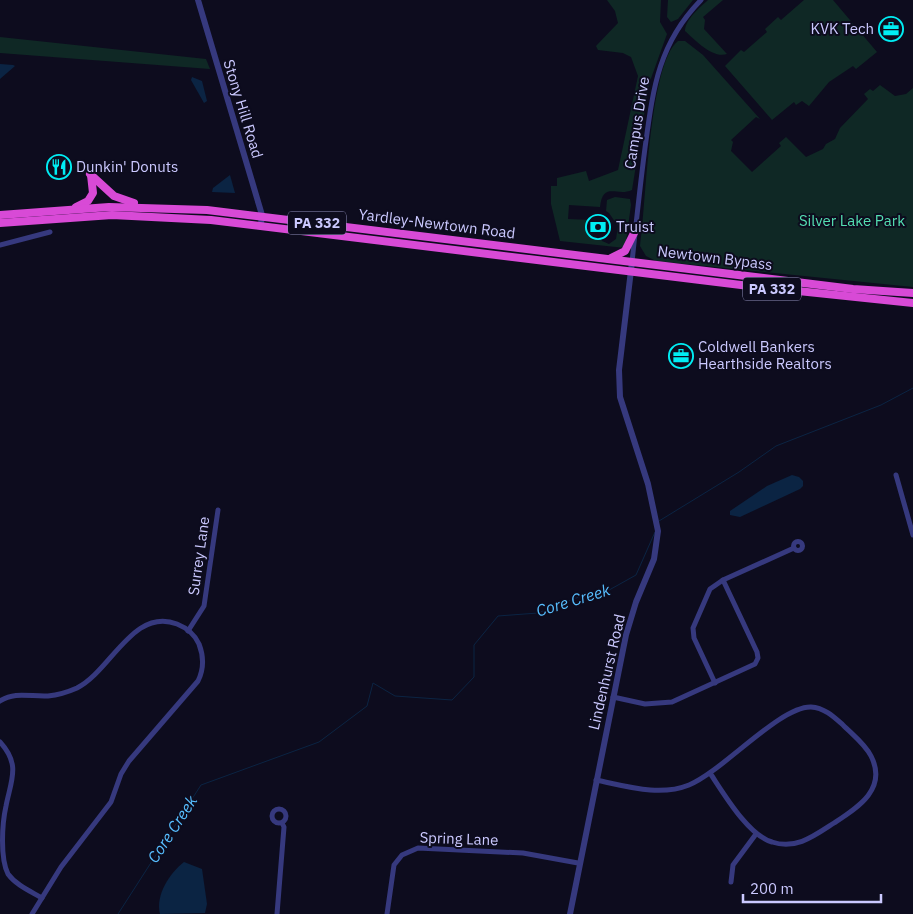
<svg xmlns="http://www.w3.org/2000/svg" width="913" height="914" viewBox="0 0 913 914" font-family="'IBM Plex Sans',sans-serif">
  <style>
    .green { fill: #0f2825 }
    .water { fill: #0b2443 }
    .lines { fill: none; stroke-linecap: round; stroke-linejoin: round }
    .stream { stroke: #0b2443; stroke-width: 1 }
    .minor { stroke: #36397e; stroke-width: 5 }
    .tertiary { stroke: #36397e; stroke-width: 6 }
    .trunk { stroke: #d84ad6; stroke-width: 8 }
    .labels { text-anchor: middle; stroke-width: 4; stroke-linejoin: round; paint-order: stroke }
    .shield { fill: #0d0c1e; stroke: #9290bc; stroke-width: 1 }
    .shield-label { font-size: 14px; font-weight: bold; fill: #cbc9ff }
    .poi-label { font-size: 15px; fill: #cbc9ff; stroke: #0d0c1e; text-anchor: start }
    .street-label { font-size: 15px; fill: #cbc9ff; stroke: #0d0c1e }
    .park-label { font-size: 15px; fill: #54dfb2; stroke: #0d0c1e }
    .water-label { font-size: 16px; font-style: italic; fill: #57beff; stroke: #0d0c1e }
  </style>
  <rect width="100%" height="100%" fill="#0d0c1e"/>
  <g class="green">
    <path d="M607,0H661L660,22L667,34L649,84L632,190C617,197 603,181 600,207L569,205L568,219L591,220L588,235L600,236L602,241L609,244L616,239L618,226L609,213L606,211L607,200L615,197L630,199L631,205L625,248L560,241L551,204V186H557V178L586,171L589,181L618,170L638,76L631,57L623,53L598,50L596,46L618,23L615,11Z"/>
    <polygon points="668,0 693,0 678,19 671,22 667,17"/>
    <path d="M708,0H723L703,17L705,20L704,29L727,54C713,59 695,40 685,31C685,20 700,7 708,0Z"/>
    <polygon points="804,0 833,0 877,52 856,69 853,66 829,82 809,106 802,101 796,105 794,102 772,120 725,66 741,50 744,52 767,32 765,29 778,17 781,20"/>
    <polygon points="0,37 206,59 210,69 0,53"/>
    <path d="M678,41H685L703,55L760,119L756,117L731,140L733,142L731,151L752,172L781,146L779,143L786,137L806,157L823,149L826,144L835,139L840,128L868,99L864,94L870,89L873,91L880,85L895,96L906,94L913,88V287L656,261L646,256L640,246C646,207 649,63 678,41Z"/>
  </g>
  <g class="water">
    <polygon points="0,64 13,65 15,66 0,79"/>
    <polygon points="192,77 202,81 207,101 204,103 191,80"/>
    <polygon points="230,175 235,193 212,192 213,188"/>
    <polygon points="792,475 799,477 803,481 803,486 800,489 740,517 730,515 730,511 767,486"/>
    <path d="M184,862L202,869L207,904L205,913L160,914C155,895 170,873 184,862Z"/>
  </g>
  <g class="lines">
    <g class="stream">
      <polyline points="659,521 739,472 776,446 881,405 913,388"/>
      <polyline points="118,914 201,785 319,742 367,706 373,683 395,696 452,700 474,677 474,645 498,616 538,613 584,595 602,594 636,575 655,532"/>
    </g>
    <g class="minor">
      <polyline points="0,245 50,232"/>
      <path d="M632,262C636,224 640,186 645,148C653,89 658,44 701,0"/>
      <polyline points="896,475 913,535"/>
      <circle cx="798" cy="546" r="4.5"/>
      <polyline points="188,631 204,606 218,510"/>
      <polyline points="715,683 694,638 693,628 710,589 723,580 794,548"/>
      <polyline points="613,697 645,704 672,702 755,664 758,658 757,652 723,580"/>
      <path d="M0,701C15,691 31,697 48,696C58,695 68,692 77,688C111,671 133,607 177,624C187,628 195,635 199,644C204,657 204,669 198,681L129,761L121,774L111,802L61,867L32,914"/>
      <path d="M0,742C21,765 11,780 6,806C2,824 0,858 8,874C16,885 30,891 42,898"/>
      <path d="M596,780C626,786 659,797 689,785C723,771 780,706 811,707C825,708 834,717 843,725C853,735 865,744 871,756C888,789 857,808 834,823C814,836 796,850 772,842C748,835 724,794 710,773"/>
      <circle cx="279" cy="816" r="7"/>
      <polyline points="731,882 733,865 756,834"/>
      <polyline points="277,914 284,827 282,823"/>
      <polyline points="387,914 394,865 402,855 418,848 523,853 578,863"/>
    </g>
    <g class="tertiary">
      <polyline points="198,0 262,215 261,224"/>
      <polyline points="570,914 626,635 636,602 654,559 658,531 648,484 620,397 619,370 632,262"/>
    </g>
    <g class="trunk">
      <polyline points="90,174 114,196 134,203"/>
      <polyline points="76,207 88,201 93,193 91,175"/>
      <polyline points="0,215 109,207 207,210 853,289 913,293"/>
      <polyline points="0,223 112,215 211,220 741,285 913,303"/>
      <polyline points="611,258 625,251 636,229"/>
    </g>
  </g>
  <defs>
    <symbol id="office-ring" viewBox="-11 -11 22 22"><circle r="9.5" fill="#0d0c1e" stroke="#00eef4" stroke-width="1.5"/><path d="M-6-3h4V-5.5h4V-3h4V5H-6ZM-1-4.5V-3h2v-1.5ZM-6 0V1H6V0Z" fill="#00eef4"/></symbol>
    <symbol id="restaurant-ring" viewBox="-11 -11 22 22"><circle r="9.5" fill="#0d0c1e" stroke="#00eef4" stroke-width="1.5"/><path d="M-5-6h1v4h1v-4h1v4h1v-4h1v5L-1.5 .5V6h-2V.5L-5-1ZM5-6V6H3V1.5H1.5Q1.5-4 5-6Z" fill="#00eef4"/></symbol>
    <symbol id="bank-ring" viewBox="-11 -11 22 22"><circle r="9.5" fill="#0d0c1e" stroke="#00eef4" stroke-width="1.5"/><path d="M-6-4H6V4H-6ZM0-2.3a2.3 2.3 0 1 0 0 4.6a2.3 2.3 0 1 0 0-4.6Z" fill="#00eef4"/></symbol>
  </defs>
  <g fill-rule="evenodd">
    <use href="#office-ring" x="877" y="15" width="28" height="28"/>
    <use href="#restaurant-ring" x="45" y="153" width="28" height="28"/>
    <use href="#bank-ring" x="584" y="213" width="28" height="28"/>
    <use href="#office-ring" x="667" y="342" width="28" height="28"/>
  </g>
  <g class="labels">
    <g class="shield">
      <rect x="288" y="211.5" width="58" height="23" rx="4"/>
      <rect x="743" y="277.5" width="58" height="23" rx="4"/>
    </g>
    <g class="shield-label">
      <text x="317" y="228">PA 332</text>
      <text x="772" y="294">PA 332</text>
    </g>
    <g class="poi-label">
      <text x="874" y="34" text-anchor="end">KVK Tech</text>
      <text x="76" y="172">Dunkin' Donuts</text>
      <text x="616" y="232">Truist</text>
      <text x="698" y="352">Coldwell Bankers<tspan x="698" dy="17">Hearthside Realtors</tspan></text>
    </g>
    <g class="street-label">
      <text transform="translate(243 109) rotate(73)" y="5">Stony Hill Road</text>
      <text transform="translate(637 123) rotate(-81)" y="5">Campus Drive</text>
      <text transform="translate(437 224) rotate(7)" y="5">Yardley-Newtown Road</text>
      <text transform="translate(715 258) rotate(7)" y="5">Newtown Bypass</text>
      <text transform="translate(199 556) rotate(-82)" y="5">Surrey Lane</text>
      <text transform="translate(607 672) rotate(-77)" y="5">Lindenhurst Road</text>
      <text transform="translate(459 839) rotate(2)" y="5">Spring Lane</text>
    </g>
    <g class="park-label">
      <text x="852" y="226">Silver Lake Park</text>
    </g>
    <g class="water-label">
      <text transform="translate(573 600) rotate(-17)" y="6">Core Creek</text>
      <text transform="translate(172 829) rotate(-57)" y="6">Core Creek</text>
    </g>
  </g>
  <path d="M743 894v8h138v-8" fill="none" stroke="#cbc9ff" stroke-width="2.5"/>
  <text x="750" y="894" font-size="15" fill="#cbc9ff" stroke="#0d0c1e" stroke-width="4" paint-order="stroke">200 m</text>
</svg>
